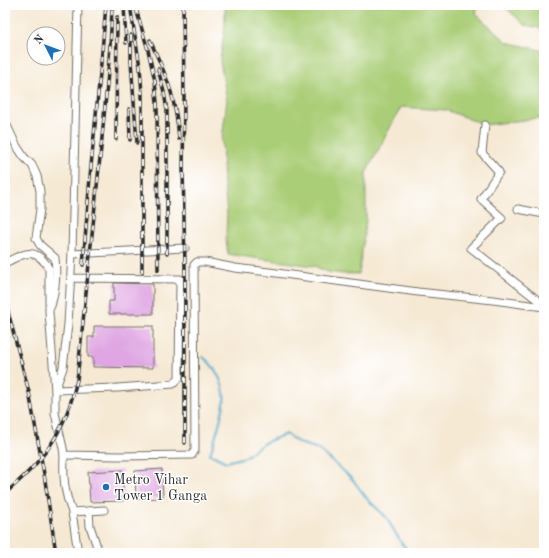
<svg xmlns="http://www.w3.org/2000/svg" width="549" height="558" viewBox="0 0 549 558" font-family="'Old Standard TT',serif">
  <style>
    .green { fill: #aace77; stroke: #6a7c51 }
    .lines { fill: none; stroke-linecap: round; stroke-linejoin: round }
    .stream { stroke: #4aa7c9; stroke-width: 2 }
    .building { fill: #dfa6e3 }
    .minor-casing { stroke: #726e66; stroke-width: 9 }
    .minor { stroke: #fff; stroke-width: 7 }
    .rail-casing { stroke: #2b2b2b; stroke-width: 3.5 }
    .rail { stroke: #fff; stroke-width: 2; stroke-dasharray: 6; stroke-linecap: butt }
    .poi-dot { fill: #1f6fb2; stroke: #fff; stroke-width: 1.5 }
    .labels { text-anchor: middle; stroke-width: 3; stroke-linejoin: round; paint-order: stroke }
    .poi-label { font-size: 14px; fill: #2b2b2b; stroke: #fff; text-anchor: start }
  </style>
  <rect width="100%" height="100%" fill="#fff"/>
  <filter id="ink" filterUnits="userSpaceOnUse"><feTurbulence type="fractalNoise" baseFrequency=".025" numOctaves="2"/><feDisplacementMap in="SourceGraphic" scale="8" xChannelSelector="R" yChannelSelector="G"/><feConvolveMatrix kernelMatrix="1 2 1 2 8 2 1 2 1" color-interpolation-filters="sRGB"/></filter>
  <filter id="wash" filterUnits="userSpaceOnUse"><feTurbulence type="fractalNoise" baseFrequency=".012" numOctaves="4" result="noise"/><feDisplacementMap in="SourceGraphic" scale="16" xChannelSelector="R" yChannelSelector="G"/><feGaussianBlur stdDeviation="0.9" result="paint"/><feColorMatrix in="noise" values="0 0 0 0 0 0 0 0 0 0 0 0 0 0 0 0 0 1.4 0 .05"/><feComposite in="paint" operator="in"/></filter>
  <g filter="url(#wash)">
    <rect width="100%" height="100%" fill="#f6e9d4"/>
    <g class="green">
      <polygon points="225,5 478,5 476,14 507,42 544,51 544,120 538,118 485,125 446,110 401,107 366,173 366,220 359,274 344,274 328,272 314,266 247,257 228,254 226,240 227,213 224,186 222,139 227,100 220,61 225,26"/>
      <polygon points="503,5 544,5 544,29 525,25"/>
    </g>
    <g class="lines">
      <path class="stream" d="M203,357C214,365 222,380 224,393C226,402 222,412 220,421C217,432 214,443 210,454L226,462L245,457L264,443L286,434L299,443L318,449L338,466L353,480L368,500L386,517L402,544L410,553"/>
    </g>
    <g id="blocks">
      <g class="building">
        <polygon points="114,283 153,284 153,314 109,314 109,301 114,301"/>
        <polygon points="94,326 153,326 153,368 93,367 93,357 88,357 88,337 94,337"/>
        <polygon points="162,469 163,498 136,499 135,471"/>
        <polygon points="123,470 123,501 90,502 88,472"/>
      </g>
    </g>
  </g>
  <g filter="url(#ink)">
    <use href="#blocks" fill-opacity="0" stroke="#726e66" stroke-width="1"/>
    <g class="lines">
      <defs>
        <g id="minor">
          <path d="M5,121L16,145L24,157L32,165L37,176L40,191V209L36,238L40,245L55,258C57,276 56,289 51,306"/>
          <polyline points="485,125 482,153 499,172 481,199 502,218 471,248 544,305"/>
          <polyline points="518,209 544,214"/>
          <polyline points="72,254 185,248"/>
          <path d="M7,262C25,252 37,247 49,269V312L55,390V413L63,448L64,455L119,456L192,455L195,450L194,265L197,262H205L235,268L269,272L418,292L493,300L544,307"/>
          <polyline points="71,278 180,279 179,378 173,384 117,388 55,390 63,368 68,324 72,254 78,5"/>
          <path d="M64,455C63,476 64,492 72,512L104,510"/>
          <polyline points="89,511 90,526 99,553"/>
          <polyline points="72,512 78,553"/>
        </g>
      </defs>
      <use href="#minor" class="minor-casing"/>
      <use href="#minor" class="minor"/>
      <defs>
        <g id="rail">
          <polyline points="124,5 126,43"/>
          <polyline points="130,5 140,67 142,94 142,272"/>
          <polyline points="183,5 184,99 183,168 185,267 185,443"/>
          <polyline points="136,9 148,50 155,81 157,103 158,270"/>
          <polyline points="131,35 131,61 137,143"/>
          <path d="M150,40C159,61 170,82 174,105C177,116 178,127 179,139"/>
          <polyline points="158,69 164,92 167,111 167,254"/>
          <polyline points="129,109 130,140"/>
          <polyline points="116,139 117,17"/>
          <polyline points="83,265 90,177 101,63 106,5"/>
          <polyline points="5,300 29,392 44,474 56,553"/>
          <path d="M5,494C14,485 24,477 32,468C57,442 69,414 77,380C85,299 94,219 102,138C106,94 111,50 112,5"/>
        </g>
      </defs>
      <use href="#rail" class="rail-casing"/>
      <use href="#rail" class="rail"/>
    </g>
  </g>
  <circle class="poi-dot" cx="106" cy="487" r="4"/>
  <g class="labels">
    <g class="poi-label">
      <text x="114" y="484">Metro Vihar<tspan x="114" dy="16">Tower 1 Ganga</tspan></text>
    </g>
  </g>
  <rect width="549" height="558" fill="none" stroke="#fff" stroke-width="20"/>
  <g transform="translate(46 46) rotate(312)"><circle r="19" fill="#ffffff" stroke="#aaaaaa"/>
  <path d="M0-3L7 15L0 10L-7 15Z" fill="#1f6fb2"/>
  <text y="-6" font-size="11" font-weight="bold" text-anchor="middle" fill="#2b2b2b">N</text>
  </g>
</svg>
